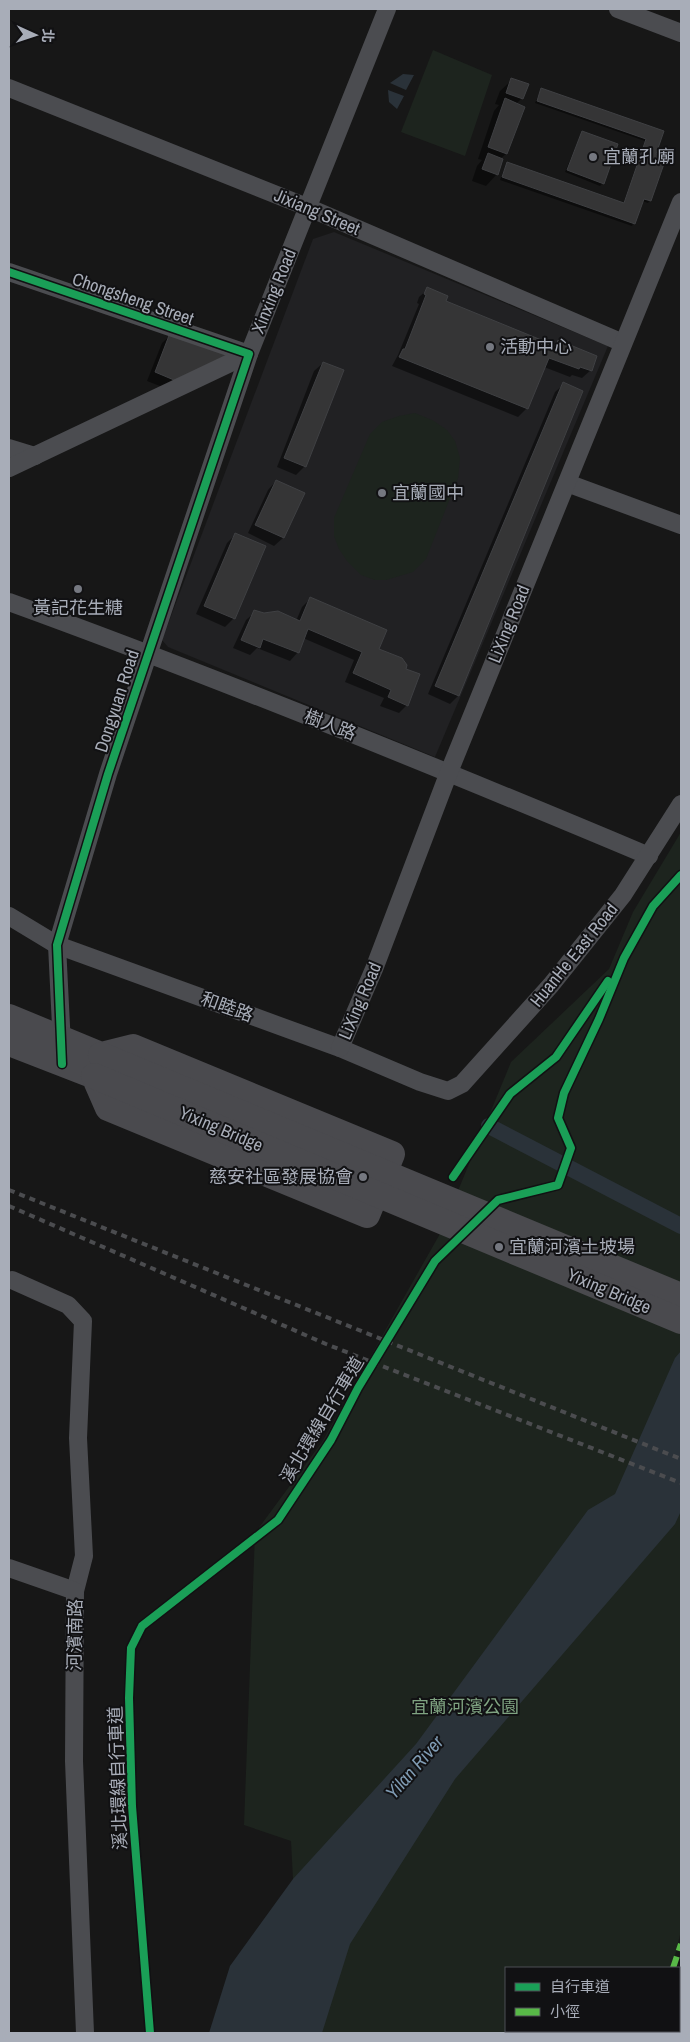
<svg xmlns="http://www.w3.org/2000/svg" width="690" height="2042" viewBox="0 0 690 2042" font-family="'Archivo Narrow','Noto Sans TC',sans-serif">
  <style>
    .built { fill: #212123 }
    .green { fill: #1d241e }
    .water { fill: #2a3239 }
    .shadow { fill: #0007 }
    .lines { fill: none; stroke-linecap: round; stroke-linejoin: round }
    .canal { stroke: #2a3239; stroke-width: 16 }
    .building { fill: #353536; stroke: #3f4043 }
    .street { stroke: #4b4c50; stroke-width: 18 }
    .secondary { stroke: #4a4a4e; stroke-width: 26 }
    .rail { stroke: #4b4c4f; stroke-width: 4; stroke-dasharray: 6 5; stroke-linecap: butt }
    .secondary-bridge { stroke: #4a4a4e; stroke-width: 26 }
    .quiet { stroke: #58b947; stroke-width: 6; stroke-dasharray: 12 6; stroke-linecap: butt }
    .cycleway-casing { stroke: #111113; stroke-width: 11 }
    .cycleway { stroke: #1a9f57; stroke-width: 8 }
    .poi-dot { fill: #757880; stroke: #111113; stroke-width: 2 }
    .labels { text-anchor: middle; stroke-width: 4; stroke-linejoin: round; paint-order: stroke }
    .poi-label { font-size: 18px; fill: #a8adb8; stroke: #111113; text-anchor: start }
    .street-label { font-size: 18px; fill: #a8adb8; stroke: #111113 }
    .park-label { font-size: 18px; fill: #7fa381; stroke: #111113 }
    .water-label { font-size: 19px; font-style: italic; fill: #7f9bb3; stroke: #111113 }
  </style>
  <rect width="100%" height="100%" fill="#171717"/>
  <polygon class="built" points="334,232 608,346 435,757 168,647 162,640 313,239"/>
  <g class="green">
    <polygon points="433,50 492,75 465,156 401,132"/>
    <polygon points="415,413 434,421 447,430 455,441 460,458 458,478 426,559 413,572 386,580 375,580 361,575 347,561 339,549 334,536 334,518 370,434 382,422 399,416"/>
    <polygon points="681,832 681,1931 672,1968 506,1968 506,2031 658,2031 657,2033 301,2033 291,1841 244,1825 255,1533 322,1442 441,1232 511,1062 609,969 633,912"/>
  </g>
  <g class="water">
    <polygon points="403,74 414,75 406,90 390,83"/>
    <polygon points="388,90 404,96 397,109 389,102"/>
    <polygon points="681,1351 681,1511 675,1524 455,1779 350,1944 322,2033 209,2033 230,1966 293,1879 416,1744 588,1510 615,1494 675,1358"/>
  </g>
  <g class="shadow">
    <polygon points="512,80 522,98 516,104 523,108 506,154 501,158 497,174 486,186 472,181 477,166 482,160 478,159 494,111 499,105 495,104 500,91"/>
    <polygon points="541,90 663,132 654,155 650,200 648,203 642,201 632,226 500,180 507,163 623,204 645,141 535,103"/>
    <polygon points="582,132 603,183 600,186 565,172"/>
    <polygon points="428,289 444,301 554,346 559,342 591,370 582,378 572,375 570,377 544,367 527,408 518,417 392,366 398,355 419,304 417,303 419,297"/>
    <polygon points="171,335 225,355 165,388 147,381 162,343"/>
    <polygon points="323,363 305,466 296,475 277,467 314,371"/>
    <polygon points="564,384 458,696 450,704 428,694 555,392"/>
    <polygon points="276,481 303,494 283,538 274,546 248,533 268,490"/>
    <polygon points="236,534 234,618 225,627 196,614 227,543"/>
    <polygon points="310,599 377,649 407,705 399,713 380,706 384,698 345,682 354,660 303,638 298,652 290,661 257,648 250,655 233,648 246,620 255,612 296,621 302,607"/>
  </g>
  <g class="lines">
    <polyline class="canal" points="489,1126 681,1226"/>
  </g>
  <g class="building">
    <polygon points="511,78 529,84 523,99 506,93"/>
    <polygon points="541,88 664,131 656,154 666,158 651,201 644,199 635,224 502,177 507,162 624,203 646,139 537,101"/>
    <polygon points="505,98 525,107 507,154 488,147"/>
    <polygon points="582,131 618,144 604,184 567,170"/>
    <polygon points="488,153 503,159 498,175 482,169"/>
    <polygon points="427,287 448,296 446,301 556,346 558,340 597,356 592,371 580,367 579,369 549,358 528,409 399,357 403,349 405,349 426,295 424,294"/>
    <polygon points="170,333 226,354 228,364 174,380 155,372"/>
    <polygon points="323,362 344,370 306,467 284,458"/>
    <polygon points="563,382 583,391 459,696 435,686"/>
    <polygon points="276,480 305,493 284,538 255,525"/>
    <polygon points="235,533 266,546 235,619 204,606"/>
    <polygon points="310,597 387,630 379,649 402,658 407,665 406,669 420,674 408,706 388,697 391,690 353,673 362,652 308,629 299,653 263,639 260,648 241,640 254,610 264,613 278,611 300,621"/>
  </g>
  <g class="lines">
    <g class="street">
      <polyline points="618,9 681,33"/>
      <polyline points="9,88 307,207 623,343"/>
      <polyline points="9,272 249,354 108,774 57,945 62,1046"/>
      <polyline points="9,448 35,456"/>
      <polyline points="9,468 249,354 387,9"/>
      <polyline points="567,483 681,525"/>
      <path d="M9,602C224,680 437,767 649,856"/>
      <polyline points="9,916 57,945 340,1048 420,1082 448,1091 462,1084 551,985 623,895 681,804"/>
      <polyline points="340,1048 374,969 449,772 681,202"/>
      <polyline points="12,1280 68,1305 83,1321 78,1438 84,1556 75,1591 74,1761 85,2033"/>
      <polyline points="9,1568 75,1591"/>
    </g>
    <polyline class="secondary" points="9,1017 101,1055 133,1047 392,1154 367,1215 108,1108 94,1076 9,1043"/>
    <g class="rail">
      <polyline points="9,1190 681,1459"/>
      <polyline points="9,1206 326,1344 681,1483"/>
    </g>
    <g class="secondary-bridge">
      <polyline points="101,1055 681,1296"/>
      <polyline points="94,1076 681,1321"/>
    </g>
    <g class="quiet">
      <polyline points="673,1968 681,1944"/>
      <polyline points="647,2033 648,2031"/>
    </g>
    <defs>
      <g id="cycleway">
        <polyline points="9,272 249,354 108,774 57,945 62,1064"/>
        <polyline points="453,1177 510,1094 556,1057 608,981"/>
        <polyline points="150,2033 132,1806 129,1698 131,1648 142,1626 278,1520 331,1440 358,1388 435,1261 498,1200 558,1185 571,1148 558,1118 564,1093 599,1019 624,958 653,906 681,875"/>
      </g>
    </defs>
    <use href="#cycleway" class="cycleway-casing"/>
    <use href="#cycleway" class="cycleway"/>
  </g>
  <g class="poi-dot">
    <circle cx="593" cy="157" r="5"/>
    <circle cx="490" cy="347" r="5"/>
    <circle cx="382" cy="493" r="5"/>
    <circle cx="78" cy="589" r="5"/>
    <circle cx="363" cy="1177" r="5"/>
    <circle cx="499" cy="1247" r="5"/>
  </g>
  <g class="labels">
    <g class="poi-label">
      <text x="603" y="163">宜蘭孔廟</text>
      <text x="500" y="353">活動中心</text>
      <text x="392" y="499">宜蘭國中</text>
      <text x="78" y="614" text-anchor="middle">黃記花生糖</text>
      <text x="353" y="1183" text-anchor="end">慈安社區發展協會</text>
      <text x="509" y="1253">宜蘭河濱土坡場</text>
    </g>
    <g class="street-label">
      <text transform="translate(317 212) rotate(23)" y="6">Jixiang Street</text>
      <text transform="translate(274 291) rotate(-68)" y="6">Xinxing Road</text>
      <text transform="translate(133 299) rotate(19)" y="6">Chongsheng Street</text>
      <text transform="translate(509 624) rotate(-68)" y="6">LiXing Road</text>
      <text transform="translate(117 701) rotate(-72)" y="6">Dongyuan Road</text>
      <text transform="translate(330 725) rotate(21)" y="6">樹人路</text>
      <text transform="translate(574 955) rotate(-51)" y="6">HuanHe East Road</text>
      <text transform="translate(360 1001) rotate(-67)" y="6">LiXing Road</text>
      <text transform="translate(227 1007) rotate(20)" y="6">和睦路</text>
      <text transform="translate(221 1129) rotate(23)" y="6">Yixing Bridge</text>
      <text transform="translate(609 1291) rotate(23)" y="6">Yixing Bridge</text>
      <text transform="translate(322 1420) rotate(-59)" y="6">溪北環線自行車道</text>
      <text transform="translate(75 1635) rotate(-89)" y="6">河濱南路</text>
      <text transform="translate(118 1778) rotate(-92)" y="6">溪北環線自行車道</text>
    </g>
    <g class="park-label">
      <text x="465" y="1713">宜蘭河濱公園</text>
    </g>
    <g class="water-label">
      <text transform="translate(414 1767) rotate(-49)" y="7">Yilan River</text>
    </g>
  </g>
  <rect width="690" height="2042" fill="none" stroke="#a8adb8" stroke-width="20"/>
  <rect x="505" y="1967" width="175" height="65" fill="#111113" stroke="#4d4f55"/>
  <rect x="515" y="1983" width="25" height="8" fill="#1a9f57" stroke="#4d4f55"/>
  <text x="550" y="1992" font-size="15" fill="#a8adb8">自行車道</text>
  <rect x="515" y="2008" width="25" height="8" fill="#58b947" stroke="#4d4f55"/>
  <text x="550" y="2017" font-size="15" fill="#a8adb8">小徑</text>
  <g transform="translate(35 35) rotate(93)" stroke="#111113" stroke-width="4" paint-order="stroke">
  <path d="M0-4L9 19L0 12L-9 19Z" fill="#a8adb8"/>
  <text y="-8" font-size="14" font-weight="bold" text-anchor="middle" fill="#a8adb8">北</text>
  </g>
</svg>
